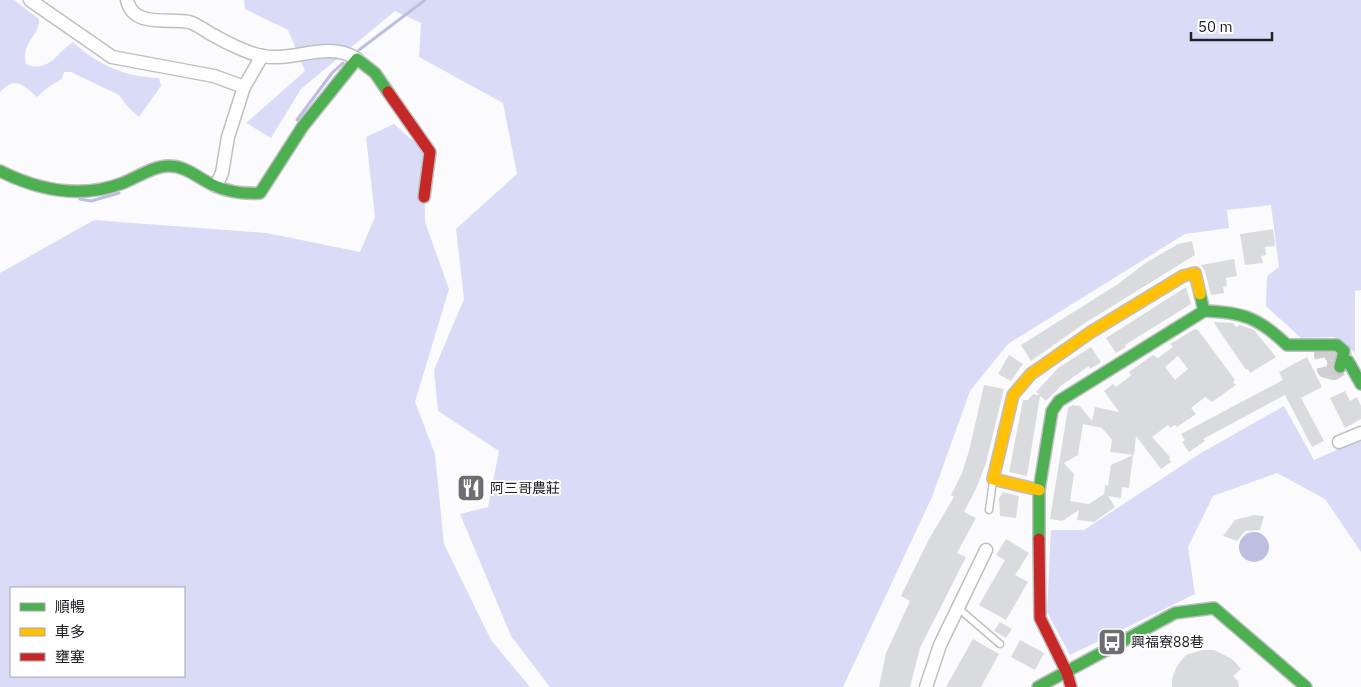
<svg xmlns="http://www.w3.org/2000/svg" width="1361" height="687" viewBox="0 0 1361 687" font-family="'IBM Plex Sans','Noto Sans TC',sans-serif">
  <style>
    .forest { fill: #dadcf7; fill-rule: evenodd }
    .water { fill: #bdbee0 }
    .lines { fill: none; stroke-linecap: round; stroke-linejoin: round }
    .stream { stroke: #bdbee0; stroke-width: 3 }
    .building { fill: #dadbdf; fill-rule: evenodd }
    .secondary-tunnel { stroke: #cfcfd2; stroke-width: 18; stroke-dasharray: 18 9; stroke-linecap: butt }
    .lane-casing { stroke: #bfbfc3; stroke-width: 9 }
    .street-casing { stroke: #bfbfc3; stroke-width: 15 }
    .fast-casing { stroke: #bfbfc3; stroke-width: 14 }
    .slow-casing { stroke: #bfbfc3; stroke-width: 14 }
    .jam-casing { stroke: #bfbfc3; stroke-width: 14 }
    .lane { stroke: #fefeff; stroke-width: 6 }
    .street { stroke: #fefeff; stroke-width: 12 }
    .fast { stroke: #4caf50; stroke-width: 11 }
    .slow { stroke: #ffc107; stroke-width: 11 }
    .jam { stroke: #c62828; stroke-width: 11 }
    .labels { text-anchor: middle; stroke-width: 4; stroke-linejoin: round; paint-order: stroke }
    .poi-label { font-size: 14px; fill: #202127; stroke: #fff; text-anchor: start }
  </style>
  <rect width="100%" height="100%" fill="#fbfbfd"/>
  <g class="forest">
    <path d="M0,0H14L39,19C40,37 21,40 26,64C49,74 58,51 73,42C98,65 125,77 159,78L161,86L139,117L128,107L119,95L71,72H64L62,79L47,88L37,97C24,86 16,75 0,92Z"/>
    <polygon points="244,0 1361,0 1361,290 1355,291 1355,353 1334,337 1301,338 1266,306 1267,276 1279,267 1271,205 1227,210 1229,228 1185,234 1008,344 970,391 932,497 843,687 550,687 511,636 460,514 488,507 499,451 438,411 434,370 464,299 456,229 517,174 503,103 419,57 421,23 395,11 301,89 271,138 246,123 305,71 288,30 245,9"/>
    <path d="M394,124L424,150L425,222L449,289L415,402L435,454L444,544L491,640L530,687H0V273L94,220L267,233L360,252L375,217L366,137ZM11,588H184V676H11Z"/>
    <polygon points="1284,406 1314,460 1361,439 1361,552 1325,499 1277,473 1213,496 1188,547 1195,594 1070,655 1047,612 1051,530 1084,530 1201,453"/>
  </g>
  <circle class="water" cx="1254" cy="547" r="15"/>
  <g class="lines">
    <g class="stream">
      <polyline points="359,50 425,0"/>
      <polyline points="297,120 332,73 343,63"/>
      <polyline points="80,199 91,201 119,193"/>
    </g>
  </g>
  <g class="building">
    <polygon points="1273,229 1275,246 1265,247 1266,255 1261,256 1263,263 1245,265 1240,234"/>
    <polygon points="1192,241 1195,255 1085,323 1031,361 1021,345 1118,284 1144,264 1178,244"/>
    <polygon points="1234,259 1237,276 1226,278 1227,286 1223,287 1224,293 1211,295 1205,271 1201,265"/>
    <polygon points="1186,287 1191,304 1125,345 1126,347 1116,353 1106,338"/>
    <polygon points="1215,322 1233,323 1236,327 1240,325 1254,330 1276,357 1250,373 1248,369 1246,370 1214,323"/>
    <path d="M1195,329L1198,330L1235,380L1233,382L1236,385L1212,402L1205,397L1191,408L1196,414L1177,427L1175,425L1170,428L1168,425L1152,437L1170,457L1169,459L1171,462L1161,469L1136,436L1134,455L1110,452L1112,440L1102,428L1083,424L1078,455L1064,463L1074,474L1070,501L1089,504L1104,494L1105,485L1108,486L1111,465L1133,455L1129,488L1122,487L1121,498L1108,496L1115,507L1094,522L1077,520L1079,510L1062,521L1050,519L1068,408L1072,405L1080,406L1092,421L1095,407L1119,412L1104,391L1113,384L1116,387L1129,377L1131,375L1129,372L1153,355L1158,358L1173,347L1170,344ZM1178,356L1188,369L1175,380L1165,367Z"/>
    <polygon points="1091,347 1101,362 1090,369 1089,366 1062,385 1046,401 1040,396 1027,476 1009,472 1023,400 1028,400 1033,394 1040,395 1036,392 1058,368"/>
    <polygon points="1009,355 1023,364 1011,381 998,374"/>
    <polygon points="1307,357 1322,387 1301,398 1324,441 1312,447 1285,395 1203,439 1205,441 1189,452 1182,442 1185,440 1181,434 1283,380 1279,372"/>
    <polygon points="984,385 1004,389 986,463 977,487 964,512 976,518 957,553 966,557 920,648 910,687 879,687 886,653 910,601 901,596 929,539 954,497 951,495 962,473 969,451"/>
    <polygon points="1345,391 1350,401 1357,397 1361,406 1361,419 1345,428 1330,398"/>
    <polygon points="1003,492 1019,496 1016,518 1000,516 999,498"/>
    <polygon points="1254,515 1264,516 1260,530 1245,531 1237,541 1223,536 1235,520"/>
    <polygon points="1006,539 1029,553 1015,575 1028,582 1006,620 979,605 1005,560 996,555"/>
    <polygon points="1000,622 1012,629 1006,638 994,631"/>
    <polygon points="973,639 999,654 988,674 981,687 946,687"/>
    <polygon points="1020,640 1044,653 1035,670 1011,657"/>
    <polygon points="1202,650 1214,650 1232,659 1241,669 1233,676 1238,681 1239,687 1172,687 1172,679 1177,666 1186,655"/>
  </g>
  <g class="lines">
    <polyline class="secondary-tunnel" points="1340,367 1334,371 1326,369 1323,355 1330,351 1339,353 1346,360"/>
    <defs>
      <g id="lane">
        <polyline points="989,510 993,481"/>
        <polyline points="958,608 1000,644"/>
      </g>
      <g id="street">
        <polyline points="30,0 112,57 214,76 244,87 228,137 222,173 216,186"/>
        <path d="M127,0C133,28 168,18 189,22C197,24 205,31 213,35C225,42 249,54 263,56C294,62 328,40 357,59"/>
        <polyline points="244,87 262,56"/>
        <polyline points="1339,442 1361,433"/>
        <polyline points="926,687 940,645 986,550"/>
      </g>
      <g id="fast">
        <path d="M0,171C38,190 81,199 123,183C138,177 153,166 169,166C187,166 199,179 215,186C229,192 245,194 260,193L303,126L357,59L375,73L388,92"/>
        <path d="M1204,311C1243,312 1259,318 1287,345H1337L1344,351L1340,367"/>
        <polyline points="1348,361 1361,384"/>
        <polyline points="1039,539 1039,490 1052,411 1059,401 1204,311 1200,294"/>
        <polyline points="1038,687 1175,613 1214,608 1306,687"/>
      </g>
      <polyline id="slow" points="1039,490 993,479 1013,395 1031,374 1091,332 1183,276 1195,273 1200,294"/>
      <g id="jam">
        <polyline points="388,92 430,152 424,197"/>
        <polyline points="1039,539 1040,618 1067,673 1071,687"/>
      </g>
    </defs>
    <use href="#lane" class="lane-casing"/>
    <use href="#street" class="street-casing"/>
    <use href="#fast" class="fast-casing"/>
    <use href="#slow" class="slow-casing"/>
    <use href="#jam" class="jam-casing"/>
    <use href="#lane" class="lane"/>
    <use href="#street" class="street"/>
    <use href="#fast" class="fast"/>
    <use href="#slow" class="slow"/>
    <use href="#jam" class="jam"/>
  </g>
  <defs>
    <symbol id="restaurant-square" viewBox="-11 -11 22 22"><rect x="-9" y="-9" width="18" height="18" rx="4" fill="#6d6d72" stroke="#fff"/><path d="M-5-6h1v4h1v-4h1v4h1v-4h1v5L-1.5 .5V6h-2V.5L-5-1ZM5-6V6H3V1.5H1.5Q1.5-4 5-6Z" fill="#fff"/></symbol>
    <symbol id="bus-square" viewBox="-11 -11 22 22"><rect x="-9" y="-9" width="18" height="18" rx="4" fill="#6d6d72" stroke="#fff"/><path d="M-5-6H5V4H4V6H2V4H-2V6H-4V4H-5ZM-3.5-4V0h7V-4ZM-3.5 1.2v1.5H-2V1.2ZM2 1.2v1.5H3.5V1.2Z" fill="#fff"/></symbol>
  </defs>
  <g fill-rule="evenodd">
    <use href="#restaurant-square" x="455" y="472" width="32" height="32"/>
    <use href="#bus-square" x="1096" y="626" width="32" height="32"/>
  </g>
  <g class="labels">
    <g class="poi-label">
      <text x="490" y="493">阿三哥農莊</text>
      <text x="1131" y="647">興福寮88巷</text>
    </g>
  </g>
  <rect x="10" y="587" width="175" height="90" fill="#ffffff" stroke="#a6a6a9"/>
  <rect x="20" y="603" width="25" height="8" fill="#4caf50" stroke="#a6a6a9"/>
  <text x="55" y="612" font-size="15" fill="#202127">順暢</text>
  <rect x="20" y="628" width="25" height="8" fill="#ffc107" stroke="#a6a6a9"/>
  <text x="55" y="637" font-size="15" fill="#202127">車多</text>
  <rect x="20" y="653" width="25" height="8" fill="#c62828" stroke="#a6a6a9"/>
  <text x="55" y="662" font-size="15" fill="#202127">壅塞</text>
  <path d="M1191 32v8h81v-8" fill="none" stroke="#202127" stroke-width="2.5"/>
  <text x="1198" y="32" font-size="15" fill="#202127" stroke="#ffffff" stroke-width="4" paint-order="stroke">50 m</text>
</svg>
